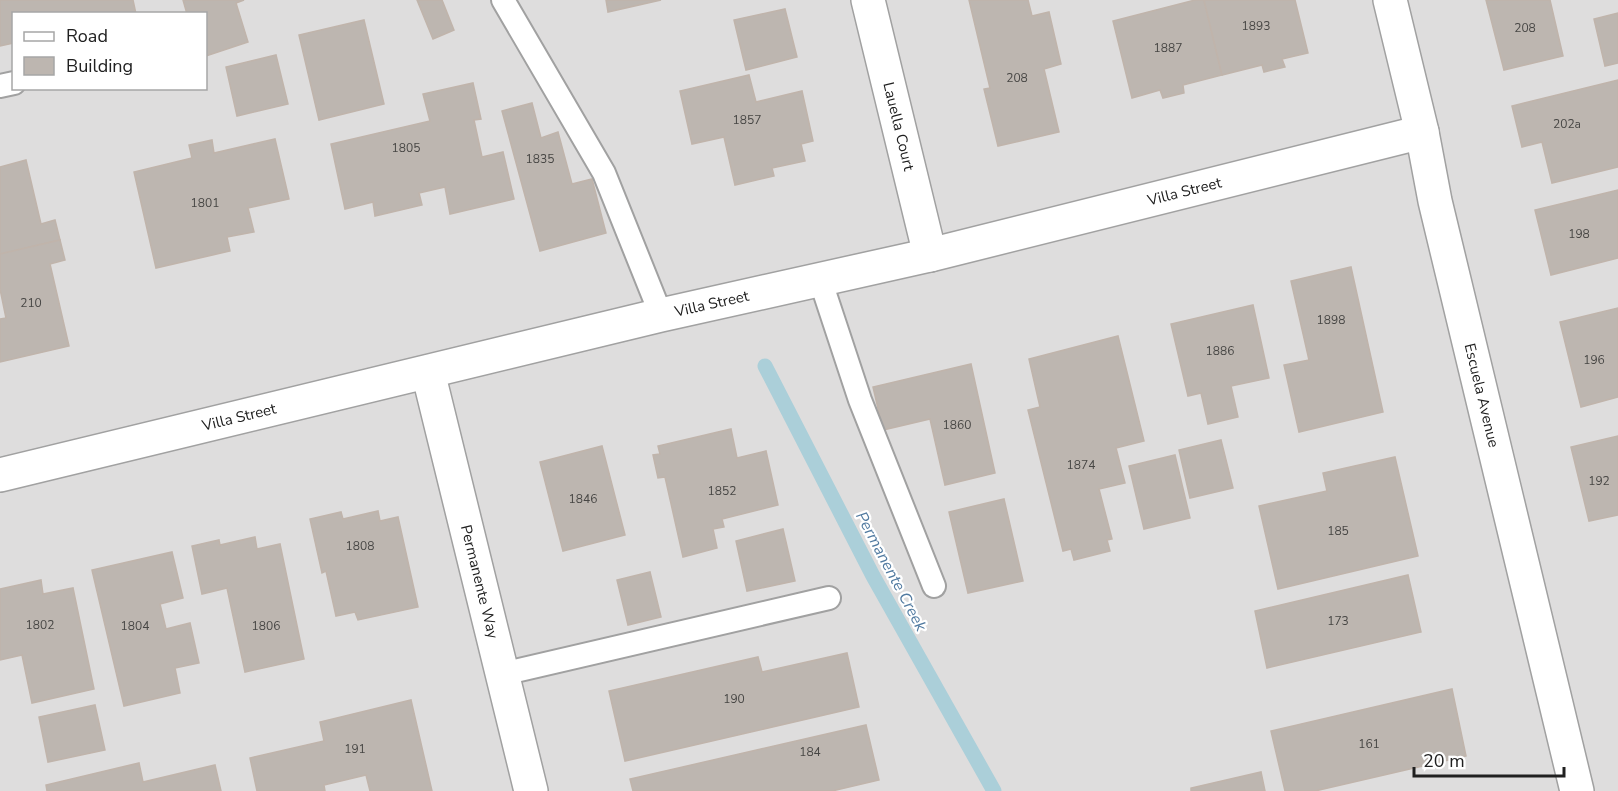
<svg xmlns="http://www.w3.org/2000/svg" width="1618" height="791" viewBox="0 0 1618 791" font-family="'Nunito Sans',sans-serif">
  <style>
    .residential { fill: #dedddd; fill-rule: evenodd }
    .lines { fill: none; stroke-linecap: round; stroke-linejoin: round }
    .stream { stroke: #abcfd9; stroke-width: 15 }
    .building { fill: #bdb6b0; stroke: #c0b4ab; stroke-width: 1.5 }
    .lane-casing { stroke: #a1a1a1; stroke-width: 26 }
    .street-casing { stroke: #a1a1a1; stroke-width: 36 }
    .lane { stroke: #fff; stroke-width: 22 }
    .street { stroke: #fff; stroke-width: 33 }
    .labels { text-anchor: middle; stroke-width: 4.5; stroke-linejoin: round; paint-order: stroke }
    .number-label { font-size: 12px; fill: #474644 }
    .street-label { font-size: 15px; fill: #202020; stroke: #fff }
    .water-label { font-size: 16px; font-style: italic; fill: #517aa0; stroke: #fff }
  </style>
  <rect width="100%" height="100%" fill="#efece7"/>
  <path class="residential" d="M0,0H1618V791H0ZM14,14H206V88H14Z"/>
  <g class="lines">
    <polyline class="stream" points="765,366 873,576 994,791"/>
  </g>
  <g class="building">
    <polygon points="0,0 133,0 136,14 14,14 14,43 0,46"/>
    <polygon points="183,0 244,0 236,3 248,42 206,56 206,14 187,14"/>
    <polygon points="417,0 442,0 454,30 433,39"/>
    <polygon points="606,0 661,0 608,12"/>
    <polygon points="969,0 1028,0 1032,16 1049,12 1061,64 1044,69 1059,132 998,146 984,89 990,88"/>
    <polygon points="1195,0 1204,0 1222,75 1183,85 1184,93 1163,98 1160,90 1132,98 1113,21"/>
    <polygon points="1204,0 1295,0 1308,53 1282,59 1285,67 1264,72 1262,65 1222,75"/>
    <polygon points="1486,0 1550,0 1563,56 1504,70"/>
    <polygon points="785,9 797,57 746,70 734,20"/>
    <polygon points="1618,13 1618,63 1605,66 1594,19"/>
    <polygon points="364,20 384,104 319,120 299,35"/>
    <polygon points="276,55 288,104 237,116 226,67"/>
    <polygon points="749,75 756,102 802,91 813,141 801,144 805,161 772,168 774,176 735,185 724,137 692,144 680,91"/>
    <polygon points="1618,80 1618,167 1552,183 1542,142 1522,147 1512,106"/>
    <polygon points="473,83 481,119 474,120 482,157 503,152 514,199 450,214 445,187 419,193 422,205 375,216 373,202 345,209 331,144 430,121 423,94"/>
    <polygon points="532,103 541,138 558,132 572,184 592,179 606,233 540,251 502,111"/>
    <polygon points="275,139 289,199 248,208 254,232 227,237 230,251 156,268 134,172 192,158 189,145 212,140 214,153"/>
    <polygon points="26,160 41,224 55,220 60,240 0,254 0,167"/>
    <polygon points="1618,190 1618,258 1551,275 1535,210"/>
    <polygon points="60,240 65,260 50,264 69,346 0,362 0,319 6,318 0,289 0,254"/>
    <polygon points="1351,267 1383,412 1299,432 1284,365 1309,360 1291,281"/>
    <polygon points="1253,305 1269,378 1231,386 1238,417 1208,424 1201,393 1188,396 1171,324"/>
    <polygon points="1618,308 1618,397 1581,407 1560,322"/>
    <polygon points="1118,336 1144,441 1116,448 1125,483 1099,489 1112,539 1107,540 1110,551 1074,560 1071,549 1063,551 1028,410 1040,407 1029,359"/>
    <polygon points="971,364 995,473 945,485 930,419 883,430 873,387"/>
    <polygon points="731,429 737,458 766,451 778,505 722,519 724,527 713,529 717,548 683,557 665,477 658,478 653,455 660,454 658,446"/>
    <polygon points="1618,436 1618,515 1589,521 1571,447"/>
    <polygon points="1221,440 1233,488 1190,498 1179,450"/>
    <polygon points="602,446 625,535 563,551 540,462"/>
    <polygon points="1175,455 1190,518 1144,529 1129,466"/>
    <polygon points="1395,457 1418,556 1278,589 1259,506 1327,491 1323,473"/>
    <polygon points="1004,499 1023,581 968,593 949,512"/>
    <polygon points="378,511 380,521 398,517 418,607 358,620 355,612 336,616 326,571 322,573 310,519 341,512 343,519"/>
    <polygon points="783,529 795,581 747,591 736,541"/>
    <polygon points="255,537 257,549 280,544 304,659 245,672 227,588 202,594 192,546 219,540 220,545"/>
    <polygon points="172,552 183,598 160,604 166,629 190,623 199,663 175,668 180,693 124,706 92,570"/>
    <polygon points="650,572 661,617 628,625 617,580"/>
    <polygon points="1408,575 1421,632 1267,668 1255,611"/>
    <polygon points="41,580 43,594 73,588 94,689 32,703 22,655 0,660 0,589"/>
    <polygon points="847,653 859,707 625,761 609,691 758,657 762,672"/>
    <polygon points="1452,689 1466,756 1315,791 1285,791 1271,731"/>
    <polygon points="411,700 432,791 370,791 366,775 324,785 325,791 257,791 250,758 324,741 320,722"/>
    <polygon points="95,705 105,750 48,762 39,717"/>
    <polygon points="866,725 879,780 832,791 633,791 630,779"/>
    <polygon points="139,763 143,782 215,765 221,791 47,791 46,785"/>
    <polygon points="1261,772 1265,791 1191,791 1191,788"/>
  </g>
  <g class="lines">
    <defs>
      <g id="lane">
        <polyline points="503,0 604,173 661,315"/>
        <polyline points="0,86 14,83"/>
        <polyline points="820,279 860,400 934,586"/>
        <polyline points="502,674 829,598"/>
      </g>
      <g id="street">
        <path id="s1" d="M868,0L930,255"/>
        <path id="s2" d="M1390,0L1422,132L1435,201L1577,791"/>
        <path id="s3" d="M428,372L531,791"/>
        <path id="s4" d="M0,475L661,315L930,255L1422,132"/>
      </g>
    </defs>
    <use href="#lane" class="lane-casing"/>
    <use href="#street" class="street-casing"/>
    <use href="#lane" class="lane"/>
    <use href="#street" class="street"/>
  </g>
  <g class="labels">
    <g class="number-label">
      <text x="1256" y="30">1893</text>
      <text x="1525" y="32">208</text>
      <text x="1168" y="52">1887</text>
      <text x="1017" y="82">208</text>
      <text x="747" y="124">1857</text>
      <text x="1567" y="128">202a</text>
      <text x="406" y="152">1805</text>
      <text x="540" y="163">1835</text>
      <text x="205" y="207">1801</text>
      <text x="1579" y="238">198</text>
      <text x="31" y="307">210</text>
      <text x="1331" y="324">1898</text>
      <text x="1220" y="355">1886</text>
      <text x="1594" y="364">196</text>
      <text x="957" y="429">1860</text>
      <text x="1081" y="469">1874</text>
      <text x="1599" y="485">192</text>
      <text x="722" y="495">1852</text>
      <text x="583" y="503">1846</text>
      <text x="1338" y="535">185</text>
      <text x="360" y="550">1808</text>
      <text x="1338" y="625">173</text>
      <text x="40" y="629">1802</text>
      <text x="135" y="630">1804</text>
      <text x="266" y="630">1806</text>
      <text x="734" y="703">190</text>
      <text x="1369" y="748">161</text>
      <text x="355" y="753">191</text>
      <text x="810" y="756">184</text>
    </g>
    <g class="street-label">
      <text dy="5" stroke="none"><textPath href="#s1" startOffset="130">Lauella Court</textPath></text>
      <text dy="5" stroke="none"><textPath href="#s4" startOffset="1218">Villa Street</textPath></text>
      <text dy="5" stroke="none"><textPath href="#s4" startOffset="732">Villa Street</textPath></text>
      <text dy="5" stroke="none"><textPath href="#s2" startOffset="406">Escuela Avenue</textPath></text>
      <text dy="5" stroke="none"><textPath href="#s4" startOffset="246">Villa Street</textPath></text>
      <text dy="5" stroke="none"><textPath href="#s3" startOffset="216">Permanente Way</textPath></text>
    </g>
    <g class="water-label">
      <text transform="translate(892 571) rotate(62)" y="6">Permanente Creek</text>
    </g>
  </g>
  <rect x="12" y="12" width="195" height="78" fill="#ffffff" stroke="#a6a6a6" stroke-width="1.5"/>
  <rect x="24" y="32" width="30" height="9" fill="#ffffff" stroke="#a6a6a6" stroke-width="1.5"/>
  <text x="66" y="42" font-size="18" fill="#202020">Road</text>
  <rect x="24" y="57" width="30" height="18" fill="#bdb6b0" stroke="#a6a6a6" stroke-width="1.5"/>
  <text x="66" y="72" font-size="18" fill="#202020">Building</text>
  <path d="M1414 767v9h150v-9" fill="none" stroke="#202020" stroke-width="3"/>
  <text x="1423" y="767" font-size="18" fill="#202020" stroke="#ffffff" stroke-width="4.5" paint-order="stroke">20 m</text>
</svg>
